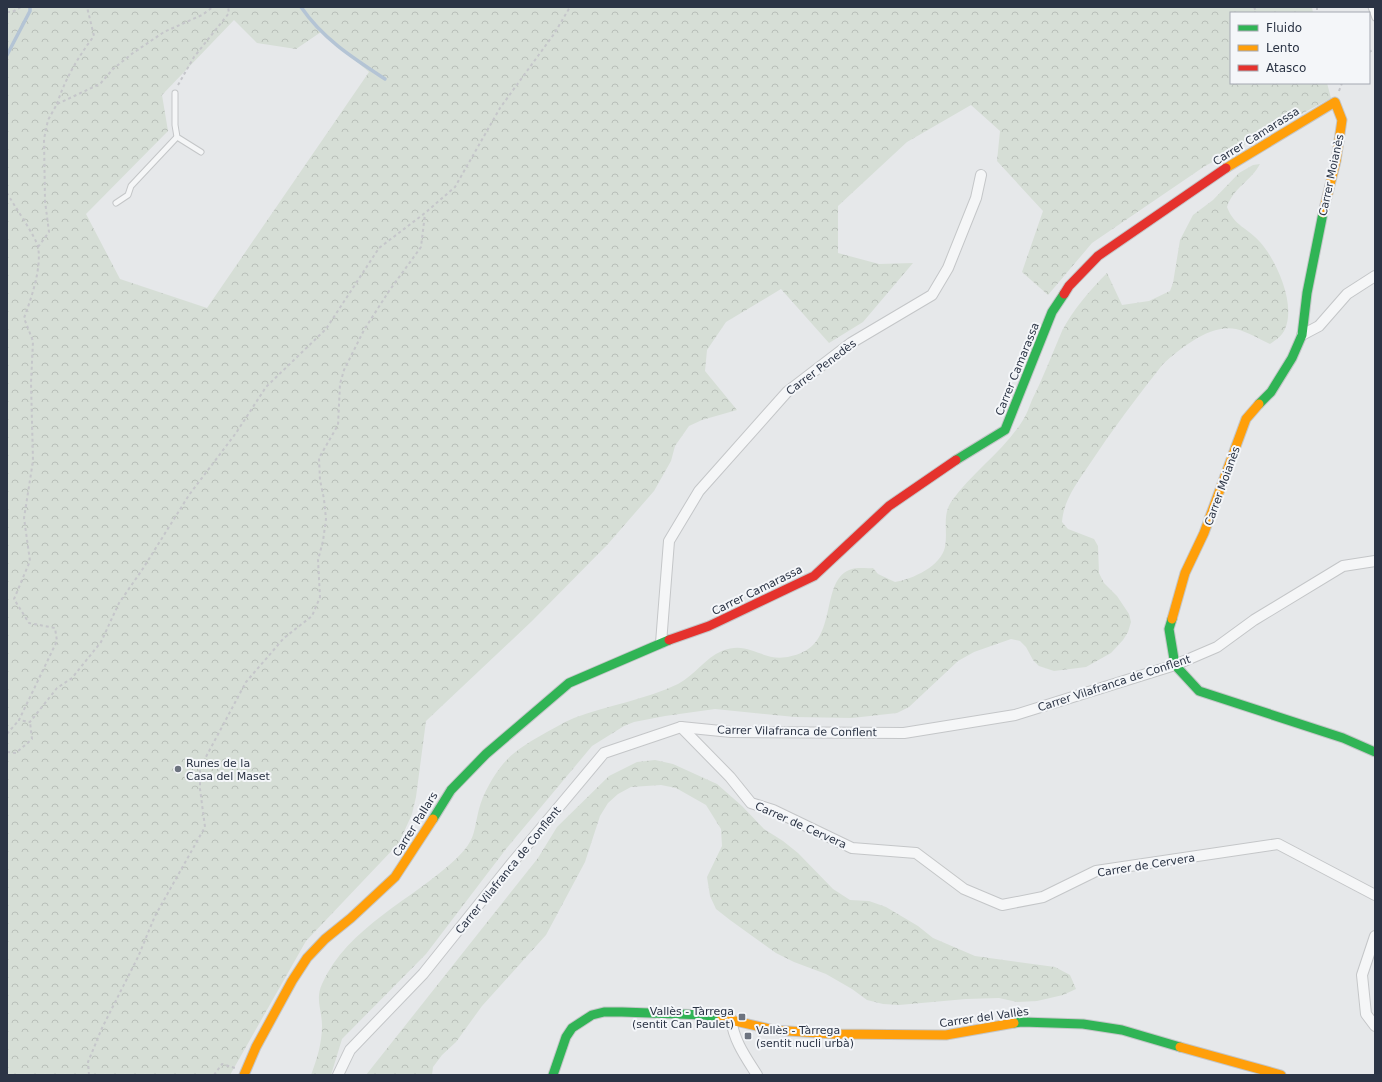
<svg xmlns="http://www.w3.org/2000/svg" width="1382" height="1082" viewBox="0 0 1382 1082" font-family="'DejaVu Sans',sans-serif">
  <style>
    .forest { fill: url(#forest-crowns); fill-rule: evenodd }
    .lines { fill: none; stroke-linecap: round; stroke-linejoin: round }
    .stream { stroke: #b4c4d5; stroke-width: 3.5 }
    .lane-casing { stroke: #c4c6c8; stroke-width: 7 }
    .street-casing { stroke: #c4c6c8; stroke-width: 12 }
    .fast-casing { stroke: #c4c6c8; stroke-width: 11 }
    .slow-casing { stroke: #c4c6c8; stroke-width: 11 }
    .jam-casing { stroke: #c4c6c8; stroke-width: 11 }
    .path { stroke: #c5c6ca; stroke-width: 2; stroke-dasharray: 3 3; stroke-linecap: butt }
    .lane { stroke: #f5f6f7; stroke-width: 5 }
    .street { stroke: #f5f6f7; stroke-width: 10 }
    .fast { stroke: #30b455; stroke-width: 9 }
    .slow { stroke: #ff9f0a; stroke-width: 9 }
    .jam { stroke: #e5322d; stroke-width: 9 }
    .poi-dot { fill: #6c737f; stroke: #f4f6f9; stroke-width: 1.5 }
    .labels { text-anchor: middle; stroke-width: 4; stroke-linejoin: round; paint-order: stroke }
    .street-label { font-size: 11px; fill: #2b3445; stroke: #f4f6f9 }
    .poi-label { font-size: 11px; fill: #2b3445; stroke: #f4f6f9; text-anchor: start }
  </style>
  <defs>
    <pattern id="forest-crowns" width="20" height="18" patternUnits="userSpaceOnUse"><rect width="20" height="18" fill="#d6ded6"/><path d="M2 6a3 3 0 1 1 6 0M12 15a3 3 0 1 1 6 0" fill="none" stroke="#b8bfb9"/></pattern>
  </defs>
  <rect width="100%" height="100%" fill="#e6e8ea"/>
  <g class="forest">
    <path d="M7,7H1312L1313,13H1231V83H1327L1331,98L1205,166L1092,243L1048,295L1022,272L1043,211L997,161L1000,131L971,105L907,142L838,206V253L879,264L913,263L863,322L829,343L781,289L726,322L707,350L705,371L737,410L702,420L689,426L675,446L671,461L654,491L608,544L532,621L426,721L416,797L412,814L399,843L306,941L230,1075H7ZM234,20L257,43L296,49L321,32L369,72L207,308L120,279L86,214L168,131L162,95Z"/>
    <path d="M1260,164C1251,181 1233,188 1227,207C1234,226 1248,228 1260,242C1277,261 1296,304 1285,329C1282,336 1277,339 1270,344C1259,339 1248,332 1236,329C1210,324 1181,348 1163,364C1137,397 1112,430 1089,465C1077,483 1064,499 1062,522L1068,529L1094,539L1098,546L1099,573L1104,583L1117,596L1129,614L1131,622L1128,632L1123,640L1111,653L1086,667L1054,671L1039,666L1033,660L1026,647L1020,641L1011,639L974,652L958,661L909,707L897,713L852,718L795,717L715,709L665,716L634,722L624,726L592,746L506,849L426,954L342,1039L331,1075H311C317,1059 322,1043 322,1026C322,1010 315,999 322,984C347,927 414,899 457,858C476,839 473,833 479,809C483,794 493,776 503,764C513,752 526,744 540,736C551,730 562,723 574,718C608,705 645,700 678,684C695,675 705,658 722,651C754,638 764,670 803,652C838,636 820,578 852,569C859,567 867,569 873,568L878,574L895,582C913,579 941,566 945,547C948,531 942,516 951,502C972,472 1004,451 1023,420C1027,414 1029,407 1032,400C1043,378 1052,354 1062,331C1072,311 1091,289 1107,273L1122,305L1149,301L1170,291L1173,283L1180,240L1193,215L1213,200L1239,173L1253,165Z"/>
    <polygon points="655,760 673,764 717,784 742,806 764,829 783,841 798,853 833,889 850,900 869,901 886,907 918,926 933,938 975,956 1055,967 1070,975 1076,989 1063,995 1037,1001 1017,1002 999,998 966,999 899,1005 883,1004 867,1000 852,989 826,974 794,962 776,953 730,920 716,909 710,896 707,877 722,846 721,829 706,805 676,788 661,785 631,787 618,794 608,803 600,816 585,862 546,935 482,1006 456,1042 442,1055 433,1067 432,1075 366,1075 538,858 557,827 609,776 637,762"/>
  </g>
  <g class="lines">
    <g class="stream">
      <path d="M301,7C323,39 353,58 385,79"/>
      <polyline points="7,55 30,11 30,7"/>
    </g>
    <defs>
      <g id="lane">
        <polyline points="1371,7 1375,18"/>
        <polyline points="175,93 175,125 177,137 201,152"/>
        <polyline points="116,203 128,195 131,186 177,137"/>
      </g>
      <g id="street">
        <polyline points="1302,335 1319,326 1347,294 1375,276"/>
        <polyline points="661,643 669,541 699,491 787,392 851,343 932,295 948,268 976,198 981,175"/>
        <polyline points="681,727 730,777 751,803 773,810 852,848 916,853 964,889 1002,905 1043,897 1096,871 1278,844 1375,895"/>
        <polyline points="1375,936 1362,975 1366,1014 1375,1026"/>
        <path d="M731,1019C734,1041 745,1056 757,1075"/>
        <polyline points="338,1075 350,1050 423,974 512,863 604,753 681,727 731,732 904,733 1015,715 1175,665 1217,647 1254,620 1343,566 1375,561"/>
      </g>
      <g id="fast">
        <polyline points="1259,404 1271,392 1292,358 1302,335 1307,293 1323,213"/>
        <polyline points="956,460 1005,430 1052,312 1064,294"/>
        <polyline points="1172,619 1169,629 1175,665 1199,691 1343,738 1375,752"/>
        <polyline points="433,819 451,790 486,754 569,683 669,640"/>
        <polyline points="1014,1023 1022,1022 1083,1024 1122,1030 1180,1047"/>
        <polyline points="553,1075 566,1037 572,1028 592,1015 604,1012 622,1012 705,1015 722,1018"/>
      </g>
      <g id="slow">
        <polyline points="1226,168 1335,102 1342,120 1336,161 1323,213"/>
        <polyline points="1172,619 1185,573 1204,533 1246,419 1259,404"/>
        <polyline points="722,1018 774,1030 833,1034 946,1035 1014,1023"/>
        <polyline points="1180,1047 1281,1075"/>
        <polyline points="244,1075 256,1047 292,981 307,958 325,939 351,918 395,877 433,819"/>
      </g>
      <g id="jam">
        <polyline points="1064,294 1069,286 1098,256 1226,168"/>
        <polyline points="669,640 709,626 814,576 889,506 956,460"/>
      </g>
    </defs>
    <use href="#lane" class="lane-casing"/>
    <use href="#street" class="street-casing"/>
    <use href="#fast" class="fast-casing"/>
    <use href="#slow" class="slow-casing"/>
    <use href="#jam" class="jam-casing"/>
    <g class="path">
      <polyline points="1254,7 1257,13"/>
      <polyline points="1317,7 1317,13"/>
      <polyline points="7,12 12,12 21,7"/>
      <polyline points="1369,52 1375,49"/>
      <polyline points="178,85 194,57 229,13 228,7"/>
      <polyline points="1339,91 1342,83"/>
      <path d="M57,104C65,79 78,57 94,36L87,7"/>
      <path d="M7,193C13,204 36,237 38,247C42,268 31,299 24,318L33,341L31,383L33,461L24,518L30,561L14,599L29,623L55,628L57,641L19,720L30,722L57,688L72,678L101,642L119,603L142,570L189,495L236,433L266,387L326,329L379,248L425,213L455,187L500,108L554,34L570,7"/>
      <polyline points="38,247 49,232 45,201 44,139 48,120 57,104 100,84 113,69 133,53 164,32 202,15 213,7"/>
      <polyline points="7,734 19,720"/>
      <polyline points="7,752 16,753 32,739 30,722"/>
      <polyline points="89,1075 88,1062 102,1028 138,957 155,916 205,827 200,789 200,768 246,682 284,638 312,616 320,597 318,560 323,541 326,519 324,499 320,480 319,458 338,425 340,384 344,370 364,330 389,291 421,247 425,214"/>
      <polyline points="214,1075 222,1064 235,1068"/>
    </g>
    <use href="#lane" class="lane"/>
    <use href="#street" class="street"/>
    <use href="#fast" class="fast"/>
    <use href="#slow" class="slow"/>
    <use href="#jam" class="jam"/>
  </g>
  <g class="poi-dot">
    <circle cx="178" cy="769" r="4"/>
    <rect x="738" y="1013" width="8" height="8" rx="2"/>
    <rect x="744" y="1032" width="8" height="8" rx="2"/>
  </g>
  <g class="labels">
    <g class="street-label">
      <text transform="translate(1256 136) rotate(-32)" y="4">Carrer Camarassa</text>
      <text transform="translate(1331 175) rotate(-78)" y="4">Carrer Moianès</text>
      <text transform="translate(821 367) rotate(-37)" y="4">Carrer Penedès</text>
      <text transform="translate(1017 369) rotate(-68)" y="4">Carrer Camarassa</text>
      <text transform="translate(1222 486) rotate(-70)" y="4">Carrer Moianès</text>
      <text transform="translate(757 590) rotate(-26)" y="4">Carrer Camarassa</text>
      <text transform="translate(1114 683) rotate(-18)" y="4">Carrer Vilafranca de Conflent</text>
      <text transform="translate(797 731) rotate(1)" y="4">Carrer Vilafranca de Conflent</text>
      <text transform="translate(415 824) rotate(-58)" y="4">Carrer Pallars</text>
      <text transform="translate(801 825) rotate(24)" y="4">Carrer de Cervera</text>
      <text transform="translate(1146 865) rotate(-9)" y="4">Carrer de Cervera</text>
      <text transform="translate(508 870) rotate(-51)" y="4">Carrer Vilafranca de Conflent</text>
      <text transform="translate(984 1017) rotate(-8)" y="4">Carrer del Vallès</text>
    </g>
    <g class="poi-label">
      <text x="186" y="767">Runes de la<tspan x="186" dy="13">Casa del Maset</tspan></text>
      <text x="734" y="1015" text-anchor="end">Vallès - Tàrrega<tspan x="734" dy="13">(sentit Can Paulet)</tspan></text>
      <text x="756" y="1034">Vallès - Tàrrega<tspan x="756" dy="13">(sentit nucli urbà)</tspan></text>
    </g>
  </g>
  <rect width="1382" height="1082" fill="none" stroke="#2b3445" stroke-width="16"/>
  <rect x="1230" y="12" width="140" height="72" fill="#f4f6f9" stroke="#a4a8b1"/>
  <rect x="1238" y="25" width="20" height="6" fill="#30b455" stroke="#a4a8b1"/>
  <text x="1266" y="32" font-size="12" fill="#2b3445">Fluido</text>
  <rect x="1238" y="45" width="20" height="6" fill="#ff9f0a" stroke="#a4a8b1"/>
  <text x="1266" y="52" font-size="12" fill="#2b3445">Lento</text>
  <rect x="1238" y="65" width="20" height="6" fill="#e5322d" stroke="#a4a8b1"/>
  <text x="1266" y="72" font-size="12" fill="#2b3445">Atasco</text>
</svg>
